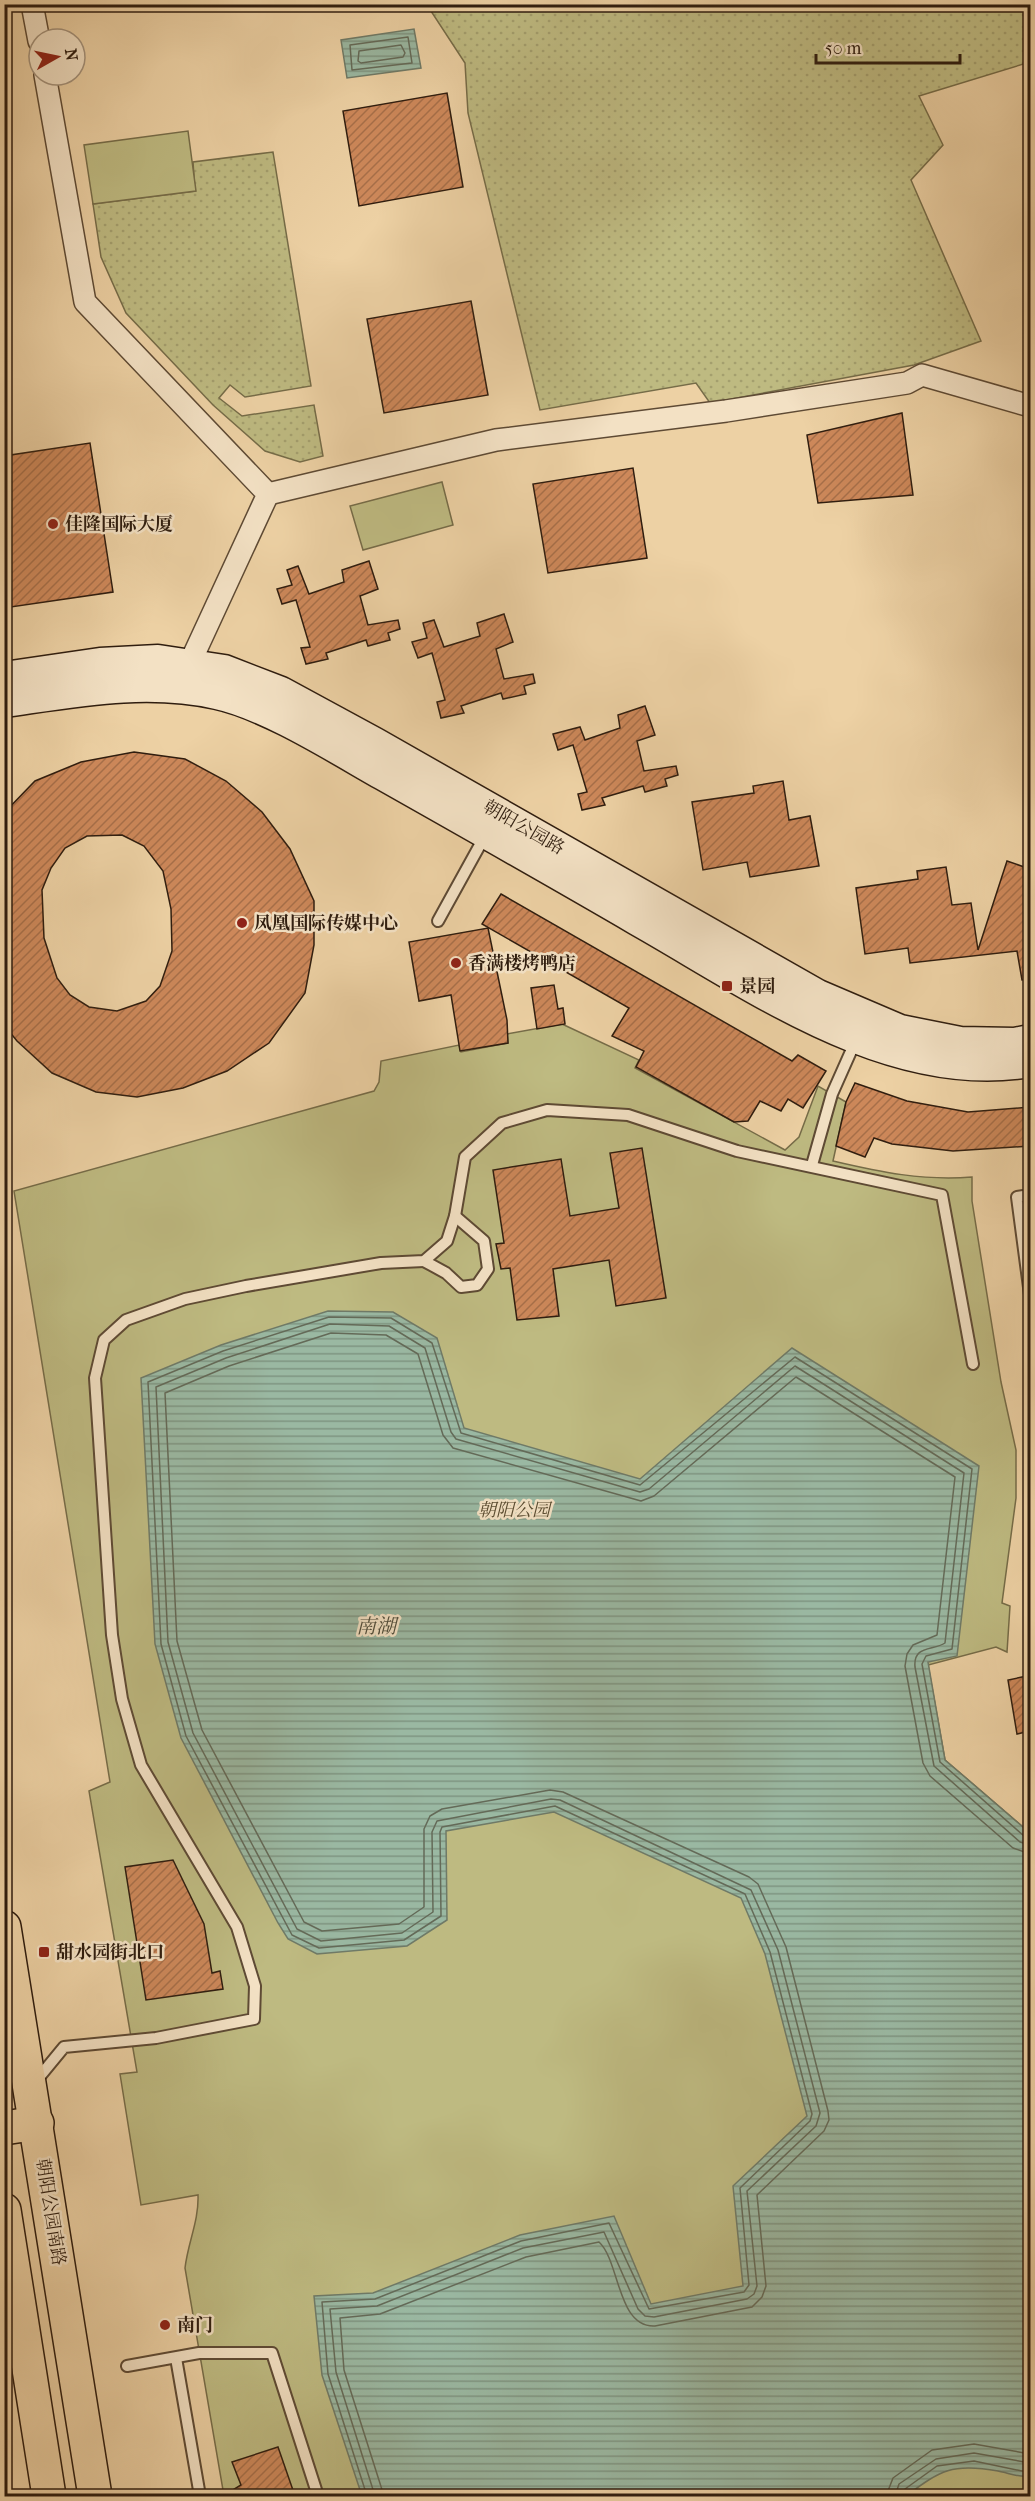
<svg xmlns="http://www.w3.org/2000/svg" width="1035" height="2501" viewBox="0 0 1035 2501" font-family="'IM FELL French Canon','Noto Serif SC',serif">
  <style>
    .grass { fill: url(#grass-dots); stroke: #766c48; stroke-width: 1.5 }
    .park { fill: #beba81; stroke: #766c48; stroke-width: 1.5 }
    .water { fill: url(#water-rules); stroke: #6f7a67; stroke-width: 1.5 }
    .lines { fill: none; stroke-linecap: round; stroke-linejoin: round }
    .shore { stroke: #646a58; stroke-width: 1.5 }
    .building { fill: url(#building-hatch); stroke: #2f1d0f; stroke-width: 1.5; fill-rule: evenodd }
    .service-casing { stroke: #5e4a34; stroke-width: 14 }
    .minor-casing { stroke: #5e4a34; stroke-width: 24 }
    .secondary-casing { stroke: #2f1d0f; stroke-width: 33 }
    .primary-casing { stroke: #2f1d0f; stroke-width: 36 }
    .service { stroke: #f3e1c4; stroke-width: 10 }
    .minor { stroke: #f3e1c4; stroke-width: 21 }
    .secondary { stroke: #f3e1c4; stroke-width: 30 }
    .primary { stroke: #edd1a4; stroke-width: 33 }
    .poi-dot { fill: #8f2418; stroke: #f3e1c4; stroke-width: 2 }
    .labels { text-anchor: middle; stroke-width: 5; stroke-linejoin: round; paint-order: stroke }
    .poi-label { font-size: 18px; font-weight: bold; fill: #2f1d0f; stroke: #f3e1c4; text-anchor: start }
    .street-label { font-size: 18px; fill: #2f1d0f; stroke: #f3e1c4 }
    .park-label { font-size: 18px; font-style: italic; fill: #5a4c31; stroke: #f3e1c4 }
    .water-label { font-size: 20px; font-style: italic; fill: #4f4c3b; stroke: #f3e1c4 }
  </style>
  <defs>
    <pattern id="grass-dots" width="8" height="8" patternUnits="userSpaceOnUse" patternTransform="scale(1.5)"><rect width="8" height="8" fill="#beba81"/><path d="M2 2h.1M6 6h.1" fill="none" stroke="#a49f6e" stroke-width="1.8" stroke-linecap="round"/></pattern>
    <pattern id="water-rules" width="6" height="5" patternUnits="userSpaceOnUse" patternTransform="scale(1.5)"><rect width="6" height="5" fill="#9ab8a2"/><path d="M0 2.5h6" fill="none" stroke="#7e9582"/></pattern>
    <pattern id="building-hatch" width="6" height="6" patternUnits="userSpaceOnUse" patternTransform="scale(1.5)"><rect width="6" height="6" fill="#cd885a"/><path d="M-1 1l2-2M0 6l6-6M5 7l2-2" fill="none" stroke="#a76f49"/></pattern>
  </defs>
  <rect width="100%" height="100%" fill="#edd1a4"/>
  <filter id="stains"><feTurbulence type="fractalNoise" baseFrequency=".00333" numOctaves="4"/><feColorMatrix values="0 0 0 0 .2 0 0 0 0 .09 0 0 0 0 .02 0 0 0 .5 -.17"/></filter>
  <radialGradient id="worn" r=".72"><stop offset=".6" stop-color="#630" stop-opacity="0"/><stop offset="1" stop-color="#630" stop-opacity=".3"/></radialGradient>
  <g class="grass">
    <polygon points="427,5 1030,5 1030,62 919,96 943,145 911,180 981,341 914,365 710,403 696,383 540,410 468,113 465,63"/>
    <polygon points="273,152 311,386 245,397 230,385 219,398 242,416 314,405 323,456 300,462 265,451 213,405 126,313 101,257 93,204 195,191 193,162"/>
  </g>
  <g class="park">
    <polygon points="188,131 196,191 93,204 84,145"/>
    <polygon points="442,482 453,525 363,550 350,506"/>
    <path d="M562,1024L639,1060L635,1068L785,1150L799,1137L818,1086L846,1102L833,1161C880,1172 923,1181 972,1177V1201L1001,1382L1016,1450V1498L1002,1603L1010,1606L1007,1652L996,1647L928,1665L945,1760L1030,1833V2496H224L185,2268C188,2242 199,2221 198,2195L141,2205L120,2074L137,2072L89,1791L110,1782L14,1191L374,1091L379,1082L381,1061L459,1045L461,1052L508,1043L507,1034Z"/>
  </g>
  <g class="water">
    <polygon points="414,29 421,68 347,78 341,40"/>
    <path d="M328,1311L393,1312L437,1338L464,1428L640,1479L792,1348L979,1466L957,1656L928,1662L945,1760L1030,1833V2476C1019,2478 1009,2473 998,2471C952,2463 941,2470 906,2496H362L322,2375L314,2296L373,2293L520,2235L614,2216L651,2304L743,2286L733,2186L807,2116L765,1954L741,1898L554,1812L446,1831L447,1920L407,1946L317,1954L288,1939L278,1923L181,1738L155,1644L141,1378L221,1345Z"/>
  </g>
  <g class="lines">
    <g class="shore">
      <polygon points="408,37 412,63 352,70 350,45"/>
      <polygon points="401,45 405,53 403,57 361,63 358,61 359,51"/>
      <polyline points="367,2496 328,2374 322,2302 375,2299 521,2241 609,2223 649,2309 744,2292 749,2285 740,2188 810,2121 812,2114 770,1952 745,1894 555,1806 442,1827 440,1832 441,1916 404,1940 319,1948 292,1935 186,1736 161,1644 148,1382 223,1351 329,1317 391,1318 432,1343 461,1433 640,1485 795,1357 972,1469 952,1649 926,1656 922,1664 940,1762 1024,1836 1030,1837"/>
      <path d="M375,2496L336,2372L330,2309L377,2306L523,2248L604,2232L638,2309L645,2316L654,2317L747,2299L754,2294L757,2286L747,2191L816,2126L820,2113L778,1950L751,1890L560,1800L551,1799L437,1821L432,1832L433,1912L402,1933L321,1941L297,1929L193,1733L168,1642L156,1387L226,1358L330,1324L389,1326L425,1348L451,1432L456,1439L640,1492L649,1489L795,1366L964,1473L945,1643C933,1651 913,1645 915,1667L934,1766L1020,1842L1030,1845"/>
      <path d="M384,2496L344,2370L340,2318L380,2314L526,2257L599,2242C620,2261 617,2328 655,2326L752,2307L762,2297L766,2286L757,2195L824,2131L829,2120L828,2111L786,1947L758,1884L749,1877L563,1792L550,1790L442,1809L430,1816L424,1829V1907L399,1924L322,1931L304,1922L202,1730L177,1641L165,1393L229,1366L331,1333L386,1335L418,1354L443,1435L453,1448L641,1501L654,1496L796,1377L955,1477L937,1635L913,1645L907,1654L905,1666L923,1763L930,1776L1013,1848L1030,1854"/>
      <polyline points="886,2496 893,2478 932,2450 974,2444 1030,2454"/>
      <polyline points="895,2496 899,2484 936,2459 974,2453 1030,2463"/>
      <polyline points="903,2496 905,2489 937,2466 974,2461 1022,2471 1030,2470"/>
    </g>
  </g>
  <g class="building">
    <polygon points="447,93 463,187 359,206 343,111"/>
    <polygon points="471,301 488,395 384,413 367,319"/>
    <polygon points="902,413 913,495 818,503 807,435"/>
    <polygon points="90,443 113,592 4,608 4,456"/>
    <polygon points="633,468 647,558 548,573 533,484"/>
    <polygon points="369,561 378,589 360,596 368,625 398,620 400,629 388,633 390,640 368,646 366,640 326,653 328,659 306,664 301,648 310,647 296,600 282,604 277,589 292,585 287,570 298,566 309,594 344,582 342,570"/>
    <polygon points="504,614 513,642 496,649 504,679 533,674 535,683 524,686 526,694 503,699 501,693 461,706 464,713 441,718 437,702 445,700 432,653 418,658 412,642 427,638 423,623 434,620 444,647 480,636 477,623"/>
    <polygon points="645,706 655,735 637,741 644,771 676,766 678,775 665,779 667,786 645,792 643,786 602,798 605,805 582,810 578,794 587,792 573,745 558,750 553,734 580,727 585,740 620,728 618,715"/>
    <path d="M134,752L185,759L226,781L262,812L290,849L314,901V945L305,993L269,1043L227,1071L183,1088L137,1097L96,1092L52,1073L17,1041L4,1025V813L35,781L81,762ZM122,835L144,846L163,871L171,909L172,951L160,986L146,1001L117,1011L89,1007L70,995L57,978L44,938L42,890L51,868L65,848L87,836Z"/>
    <polygon points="783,781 789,820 810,816 819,866 750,877 747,862 703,870 692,802 754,793 753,786"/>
    <polygon points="1007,861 1030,869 1030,979 1022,980 1017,951 910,963 908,948 865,954 856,888 918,879 917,871 946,867 952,905 971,903 978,950"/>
    <polygon points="501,894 792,1061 798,1055 826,1071 803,1108 788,1099 781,1111 760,1101 748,1121 734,1122 636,1067 644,1051 612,1036 629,1008 482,924"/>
    <polygon points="488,928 507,1020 508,1043 460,1051 451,995 419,1001 409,942"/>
    <polygon points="554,985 558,1009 563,1008 565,1024 537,1029 531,988"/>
    <polygon points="855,1083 907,1101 968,1112 1030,1107 1030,1146 953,1151 892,1144 874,1138 865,1157 836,1146 846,1102"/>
    <polygon points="642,1148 666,1298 616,1306 609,1260 553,1269 559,1316 517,1320 510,1268 501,1269 496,1244 504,1243 493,1170 561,1159 570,1216 619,1208 610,1153"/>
    <polygon points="1027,1676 1030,1698 1030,1731 1017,1734 1008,1680"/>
    <polygon points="173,1860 204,1924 212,1973 220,1971 223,1989 146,2000 125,1867"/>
    <polygon points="278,2447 295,2496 223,2496 241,2485 232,2462"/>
  </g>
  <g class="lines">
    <defs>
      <g id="service">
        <polyline points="438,921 486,834"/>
        <polyline points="812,1165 832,1094 856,1040"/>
        <polyline points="1030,1195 1017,1197 1030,1295"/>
        <polyline points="424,1261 446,1273 461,1287 477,1285 488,1269 484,1241 455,1216"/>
        <polyline points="36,2081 64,2047 156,2038 254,2019 255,1986 237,1927 141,1765 122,1699 112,1635 95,1378 104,1340 126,1320 185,1299 246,1286 381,1263 424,1261 447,1241 455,1216 465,1157 502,1123 547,1110 628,1115 737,1151 942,1195 973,1364"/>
        <polyline points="176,2358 200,2496"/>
        <polyline points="127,2366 199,2353 272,2353 318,2496"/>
      </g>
      <g id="minor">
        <polyline points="32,4 39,41"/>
        <polyline points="45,75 85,302 268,494 189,665"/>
        <polyline points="268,494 496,440 726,411 907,383 922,375 1030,406"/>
      </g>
      <g id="secondary">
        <polyline points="4,677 100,663 158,660 224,670 281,692 375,743 818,995 900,1030 960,1042 1015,1043 1030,1040"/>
        <path d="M4,702C75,692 146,678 217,694C268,705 337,749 383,775C468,823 553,871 637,920C754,986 890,1086 1030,1062"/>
      </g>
      <g id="primary">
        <polyline points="4,1927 95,2496"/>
        <polyline points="4,2128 37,2123"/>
        <polyline points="4,2210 49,2496"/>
      </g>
    </defs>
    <use href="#service" class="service-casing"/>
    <use href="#minor" class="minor-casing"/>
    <use href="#secondary" class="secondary-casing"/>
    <use href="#primary" class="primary-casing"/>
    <use href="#service" class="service"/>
    <use href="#minor" class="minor"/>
    <use href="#secondary" class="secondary"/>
    <use href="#primary" class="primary"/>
  </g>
  <g class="poi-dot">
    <circle cx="53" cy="524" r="6"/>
    <circle cx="242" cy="923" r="6"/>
    <circle cx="456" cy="963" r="6"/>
    <rect x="721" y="980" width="12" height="12" rx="3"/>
    <rect x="38" y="1946" width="12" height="12" rx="3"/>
    <circle cx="165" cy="2325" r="6"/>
  </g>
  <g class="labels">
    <g class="poi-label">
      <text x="65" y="530">佳隆国际大厦</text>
      <text x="254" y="929">凤凰国际传媒中心</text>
      <text x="468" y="969">香满楼烤鸭店</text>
      <text x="739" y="992">景园</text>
      <text x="56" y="1958">甜水园街北口</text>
      <text x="177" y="2331">南门</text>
    </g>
    <g class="street-label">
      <text transform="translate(524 827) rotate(30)" y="6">朝阳公园路</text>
      <text transform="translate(51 2212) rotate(81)" y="6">朝阳公园南路</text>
    </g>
    <g class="park-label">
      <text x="514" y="1516">朝阳公园</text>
    </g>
    <g class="water-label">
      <text x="376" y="1633">南湖</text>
    </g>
  </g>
  <rect width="1035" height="2501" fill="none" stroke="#edd1a4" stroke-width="24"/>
  <rect x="6" y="6" width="1023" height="2489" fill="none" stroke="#2f1d0f" stroke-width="3"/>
  <rect x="12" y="12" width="1011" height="2477" fill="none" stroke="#2f1d0f" stroke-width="1.5"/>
  <g transform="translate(57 57) rotate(81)"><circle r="28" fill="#f3e1c4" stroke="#a5937c" stroke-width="1.5"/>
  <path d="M0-4.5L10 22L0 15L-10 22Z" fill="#8f2418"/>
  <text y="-9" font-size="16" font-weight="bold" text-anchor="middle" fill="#2f1d0f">N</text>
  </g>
  <path d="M816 54v9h144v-9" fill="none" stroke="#2f1d0f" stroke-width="3"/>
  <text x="825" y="54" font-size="18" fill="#2f1d0f" stroke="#f3e1c4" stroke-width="4.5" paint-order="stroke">50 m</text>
  <rect width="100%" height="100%" filter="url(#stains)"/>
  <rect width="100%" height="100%" fill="url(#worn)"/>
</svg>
